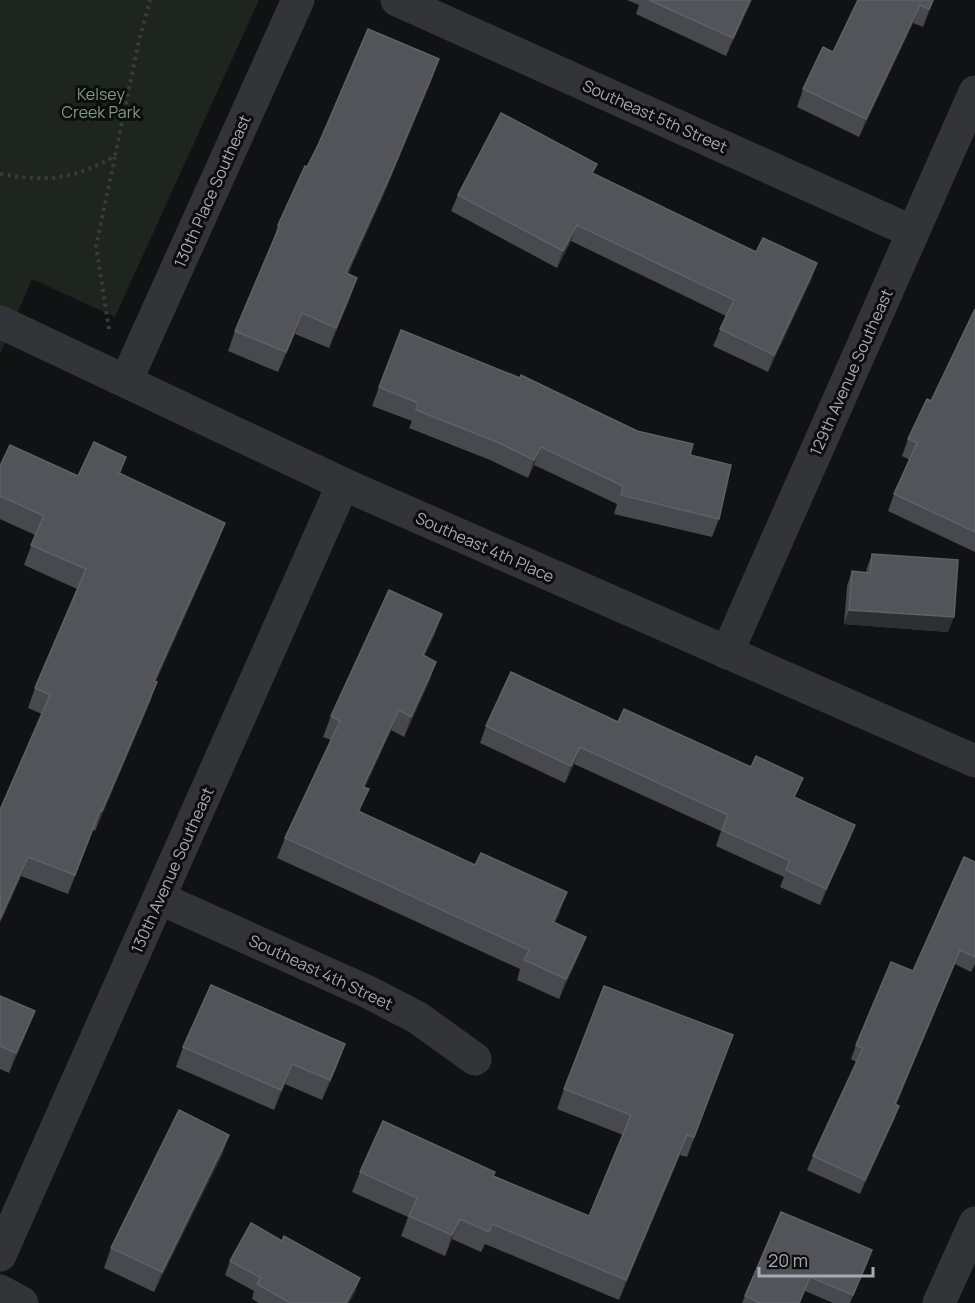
<svg xmlns="http://www.w3.org/2000/svg" width="975" height="1303" viewBox="0 0 975 1303" font-family="Manrope,sans-serif">
  <style>
    .green { fill: #1e251f }
    .lines { fill: none; stroke-linecap: round; stroke-linejoin: round }
    .path { stroke: #393b3f; stroke-width: 4; stroke-dasharray: 3 4.5; stroke-linecap: butt }
    .street { stroke: #333438; stroke-width: 33 }
    .wall { fill: #48494e }
    .shaded-wall { fill: #2e2f32 }
    .building { fill: #525459; stroke: #5f6167; stroke-width: 1.5 }
    .labels { text-anchor: middle; stroke-width: 6; stroke-linejoin: round; paint-order: stroke }
    .park-label { font-size: 16px; fill: #7b9d7c; stroke: #0d0d0e }
    .street-label { font-size: 16px; fill: #a4a9b3; stroke: #0d0d0e }
  </style>
  <rect width="100%" height="100%" fill="#111213"/>
  <polygon class="green" points="0,0 259,0 115,317 32,279 0,354"/>
  <g class="lines">
    <g class="path">
      <path d="M0,174C50,182 71,180 115,156L138,45L150,0"/>
      <polyline points="109,329 96,246 115,157"/>
    </g>
    <g class="street">
      <polyline points="397,0 913,232"/>
      <polyline points="0,322 343,484 975,761"/>
      <polyline points="126,381 298,0"/>
      <polyline points="727,653 975,92"/>
      <polyline points="159,898 368,992 418,1018 475,1059"/>
      <polyline points="0,1255 343,484"/>
      <polyline points="0,1291 22,1303"/>
      <polyline points="939,1303 975,1223"/>
    </g>
  </g>
  <g class="wall">
    <polygon points="627,0 752,0 726,56 636,14 639,5"/>
    <polygon points="858,0 934,0 923,27 913,23 859,137 797,107 803,89 833,52"/>
    <polygon points="439,59 432,79 383,196 348,274 350,298 329,348 295,334 278,372 228,351 235,331 272,245 278,225 307,167"/>
    <polygon points="593,173 756,252 817,263 811,280 768,372 713,346 726,316 571,241 557,268 451,211 458,195"/>
    <polygon points="975,309 975,552 888,511 894,494 910,460 902,456 908,439 931,401"/>
    <polygon points="379,387 637,431 690,455 719,519 712,537 614,514 617,504 534,465 528,478 490,460 409,428 412,421 372,406"/>
    <polygon points="126,457 120,474 218,542 156,681 150,702 95,831 93,830 68,894 21,876 0,923 0,810 42,714 28,708 35,688 77,589 24,565 35,535 0,519 0,466 78,476"/>
    <polygon points="872,554 948,632 844,624 847,586 852,571 866,573 867,568"/>
    <polygon points="435,634 424,656 436,662 429,682 404,737 391,730 365,787 360,812 560,912 555,923 586,937 578,957 559,999 517,980 520,969 277,858 285,838 331,740 323,737 331,716"/>
    <polygon points="618,722 795,797 855,825 849,841 820,905 780,887 784,877 716,846 721,831 574,764 565,783 480,743 486,726"/>
    <polygon points="975,862 975,964 971,972 955,964 896,1105 899,1106 894,1120 860,1194 807,1170 813,1156 856,1062 851,1059 856,1045 913,971"/>
    <polygon points="0,996 27,1031 9,1073 0,1069"/>
    <polygon points="733,1035 687,1157 680,1155 619,1300 485,1244 481,1252 452,1239 445,1256 401,1236 408,1217 352,1192 360,1172 494,1177 589,1216 623,1135 557,1109 564,1089"/>
    <polygon points="183,1047 338,1064 322,1100 285,1084 274,1110 176,1067"/>
    <polygon points="229,1135 222,1155 154,1292 104,1268 111,1248"/>
    <polygon points="282,1241 360,1278 355,1292 349,1303 259,1303 252,1299 254,1291 225,1275 230,1261"/>
    <polygon points="872,1250 850,1303 833,1303 805,1291 800,1303 742,1303 745,1296"/>
  </g>
  <g class="shaded-wall">
    <polygon points="750,0 752,0 750,4 726,56 733,38"/>
    <polygon points="933,0 934,0 923,27 929,9"/>
    <polygon points="920,5 913,23 859,137 866,119"/>
    <polygon points="439,59 432,79 383,196 339,293 346,273"/>
    <polygon points="577,225 571,241 557,268 563,251"/>
    <polygon points="817,263 811,280 768,372 774,355"/>
    <polygon points="357,278 350,298 329,348 336,328"/>
    <polygon points="302,313 295,334 278,372 286,352"/>
    <polygon points="541,447 534,465 528,478 534,460"/>
    <polygon points="225,523 218,542 147,701 154,681"/>
    <polygon points="849,610 954,617 948,632 844,624"/>
    <polygon points="442,614 435,634 415,675 423,655"/>
    <polygon points="436,662 429,682 404,737 411,717"/>
    <polygon points="157,682 150,702 95,831 102,811"/>
    <polygon points="399,710 391,730 356,807 363,787"/>
    <polygon points="580,747 574,764 565,783 571,766"/>
    <polygon points="369,789 361,809 351,831 358,811"/>
    <polygon points="855,825 849,841 820,905 826,889"/>
    <polygon points="28,857 21,876 0,923 0,919"/>
    <polygon points="567,892 560,912 546,942 553,922"/>
    <polygon points="586,937 578,957 559,999 566,979"/>
    <polygon points="960,950 955,964 890,1119 895,1104"/>
    <polygon points="35,1011 27,1031 9,1073 16,1053"/>
    <polygon points="345,1044 338,1064 322,1100 330,1080"/>
    <polygon points="292,1064 285,1084 274,1110 281,1090"/>
    <polygon points="899,1106 894,1120 860,1194 865,1180"/>
    <polygon points="229,1135 222,1155 154,1292 162,1272"/>
    <polygon points="687,1135 680,1155 619,1300 626,1280"/>
    <polygon points="460,1219 452,1239 445,1256 452,1235"/>
    <polygon points="872,1250 867,1265 850,1303 853,1295"/>
    <polygon points="360,1278 355,1292 349,1303 346,1303"/>
  </g>
  <g class="building">
    <polygon points="649,0 750,0 733,38"/>
    <polygon points="858,0 933,0 929,9 920,5 866,119 803,89 823,47 833,52"/>
    <polygon points="368,29 439,59 390,176 346,273 357,278 336,328 302,313 286,352 235,331 280,225 278,225 305,166 307,167 319,143"/>
    <polygon points="501,113 597,164 592,173 756,252 763,238 817,263 774,355 720,329 734,300 577,225 563,251 458,195"/>
    <polygon points="975,309 975,532 894,494 917,443 908,439 927,399 931,401"/>
    <polygon points="401,330 520,378 521,375 637,431 693,444 690,455 731,465 719,519 621,495 623,486 541,447 534,460 497,442 416,410 418,403 379,387"/>
    <polygon points="94,442 126,457 119,473 225,523 154,681 157,682 102,811 100,810 75,875 28,857 0,919 0,810 50,695 35,688 86,569 31,545 44,516 0,496 0,466 10,445 78,476"/>
    <polygon points="872,554 958,560 954,617 849,610 852,571 870,573"/>
    <polygon points="389,590 442,614 423,655 436,662 411,717 399,710 363,787 369,789 358,811 475,865 481,853 567,892 553,922 586,937 566,979 524,960 529,950 285,838 340,721 331,716"/>
    <polygon points="511,672 618,722 624,709 751,767 756,756 803,778 794,797 855,825 826,889 786,870 790,861 722,830 728,815 580,747 571,766 486,726"/>
    <polygon points="964,857 975,862 975,957 960,950 895,1104 899,1106 865,1180 813,1156 863,1048 856,1045 891,962 913,971"/>
    <polygon points="211,985 345,1044 330,1080 292,1064 281,1090 183,1047"/>
    <polygon points="604,986 733,1035 694,1137 687,1135 626,1280 492,1224 489,1232 460,1219 452,1235 409,1216 417,1198 360,1172 383,1121 495,1172 493,1176 589,1216 631,1115 564,1089"/>
    <polygon points="0,996 35,1011 16,1053 0,1046"/>
    <polygon points="179,1110 229,1135 162,1272 111,1248"/>
    <polygon points="781,1212 872,1250 853,1295 810,1277 799,1303 760,1303 745,1296"/>
    <polygon points="251,1223 282,1241 284,1236 360,1278 346,1303 290,1303 257,1284 261,1278 230,1261"/>
  </g>
  <g class="labels">
    <g class="park-label">
      <text x="101" y="100">Kelsey<tspan x="101" dy="18">Creek Park</tspan></text>
    </g>
    <g class="street-label">
      <text transform="translate(655 116) rotate(24)" y="6">Southeast 5th Street</text>
      <text transform="translate(212 191) rotate(-66)" y="6">130th Place Southeast</text>
      <text transform="translate(851 372) rotate(-66)" y="6">129th Avenue Southeast</text>
      <text transform="translate(485 547) rotate(24)" y="6">Southeast 4th Place</text>
      <text transform="translate(172 870) rotate(-66)" y="6">130th Avenue Southeast</text>
      <text transform="translate(321 972) rotate(25)" y="6">Southeast 4th Street</text>
    </g>
  </g>
  <path d="M759 1267v9h114v-9" fill="none" stroke="#a4a9b3" stroke-width="3"/>
  <text x="768" y="1267" font-size="18" fill="#a4a9b3" stroke="#0d0d0e" stroke-width="4.5" paint-order="stroke">20 m</text>
</svg>
